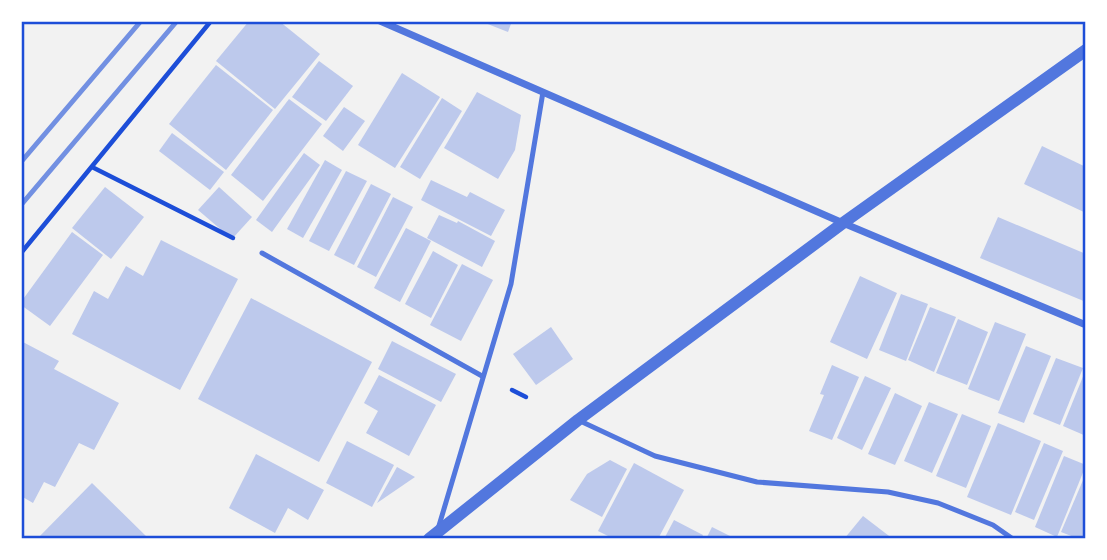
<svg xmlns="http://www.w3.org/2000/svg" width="1107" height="560" viewBox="0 0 1107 560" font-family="'Nunito Sans',sans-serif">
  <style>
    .building { fill: #bdc9ec }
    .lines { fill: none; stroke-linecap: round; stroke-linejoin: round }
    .path { stroke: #1d4ed8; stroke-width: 4.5 }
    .service { stroke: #5277de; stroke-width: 5 }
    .minor { stroke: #5277de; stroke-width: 7 }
    .tertiary { stroke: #5277de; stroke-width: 12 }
    .rail { stroke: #7290e2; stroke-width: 5 }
    .neatline { fill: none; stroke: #1d4ed8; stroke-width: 2.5 }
  </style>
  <rect width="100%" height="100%" fill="#f2f2f2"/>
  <g class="building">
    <polygon points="249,21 279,21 320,54 275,109 216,61"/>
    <polygon points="480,21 512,21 508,32"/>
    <polygon points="319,61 353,86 326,121 292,97"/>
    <polygon points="216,65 273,110 226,170 169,124"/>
    <polygon points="402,73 440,97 395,168 358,145"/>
    <polygon points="477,92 521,115 515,150 498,179 444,148"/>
    <polygon points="442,98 462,111 420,179 400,167"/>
    <polygon points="289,99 322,124 263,201 231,175"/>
    <polygon points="344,107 365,121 343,151 323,136"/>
    <polygon points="172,133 224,172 210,190 159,151"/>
    <polygon points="1042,146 1086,167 1086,213 1024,184"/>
    <polygon points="304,153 320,165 272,232 256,220"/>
    <polygon points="325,160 342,170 303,238 287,229"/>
    <polygon points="346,171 367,181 329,251 309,241"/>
    <polygon points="431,180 467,197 470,192 505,210 491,236 421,200"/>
    <polygon points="371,184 391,194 354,265 334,255"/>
    <polygon points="105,187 144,217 111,259 72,228"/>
    <polygon points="219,187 252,217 232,239 198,210"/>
    <polygon points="393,197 413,207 376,277 357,267"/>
    <polygon points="439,215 457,223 458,221 495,241 482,267 427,238"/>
    <polygon points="998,217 1086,254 1086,302 980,258"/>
    <polygon points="406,228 431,241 400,302 374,288"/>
    <polygon points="72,232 103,255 50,326 21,305 21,302"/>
    <polygon points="161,240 238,279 180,390 72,334 94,291 108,299 126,266 143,276"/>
    <polygon points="433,251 458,265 431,318 405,304"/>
    <polygon points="462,264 493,280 461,341 430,325"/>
    <polygon points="860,276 897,293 867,359 830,342"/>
    <polygon points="901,294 928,304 906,361 879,350"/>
    <polygon points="251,298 372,362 319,462 198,399"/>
    <polygon points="930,307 956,317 934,372 908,360"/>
    <polygon points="958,319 988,332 967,385 936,373"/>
    <polygon points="995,322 1026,334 999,401 968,389"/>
    <polygon points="551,327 573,359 536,385 513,354"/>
    <polygon points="21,341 59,361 54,369 119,403 94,450 79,443 55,487 44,482 33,503 21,496"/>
    <polygon points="392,341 456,374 441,402 378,369"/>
    <polygon points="1026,346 1051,356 1024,423 998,413"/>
    <polygon points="1056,358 1083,368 1060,425 1033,414"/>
    <polygon points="832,365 859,377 832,440 809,431 824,395 820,394"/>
    <polygon points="1086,369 1086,436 1063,426"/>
    <polygon points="379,375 436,405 409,456 366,433 378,411 364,403"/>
    <polygon points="865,376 891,388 862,450 837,438"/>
    <polygon points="895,393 922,406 895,465 868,454"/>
    <polygon points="929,402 958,414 932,473 904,461"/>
    <polygon points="962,414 991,426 966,488 936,476"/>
    <polygon points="998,423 1041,441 1011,515 967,497"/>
    <polygon points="347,441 394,465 372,507 326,483"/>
    <polygon points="1044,443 1063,451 1034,520 1015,512"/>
    <polygon points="256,454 324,490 308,520 288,508 275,533 229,508"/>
    <polygon points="1064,456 1086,465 1057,537 1035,527"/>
    <polygon points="610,460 627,469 602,517 570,500 587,474"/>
    <polygon points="634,463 684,490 658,539 614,539 598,531"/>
    <polygon points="397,467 415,477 377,503"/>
    <polygon points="1086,473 1086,539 1079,539 1061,532"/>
    <polygon points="92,483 149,539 37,539"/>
    <polygon points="863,516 893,539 844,539"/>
    <polygon points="674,520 703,535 701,539 664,539"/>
    <polygon points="712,527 736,539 706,539"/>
  </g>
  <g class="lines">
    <g class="path">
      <polyline points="92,167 233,238"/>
      <polyline points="21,253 211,21"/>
      <polyline points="512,390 526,397"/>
    </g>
    <g class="service">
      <polyline points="262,253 482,376"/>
      <polyline points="578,420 655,456 757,482 888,492 938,503 993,525 1013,539"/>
      <polyline points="438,529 511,284 543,92"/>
    </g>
    <polyline class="minor" points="380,21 843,223 1086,325"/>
    <polyline class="tertiary" points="429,539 578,420 843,223 1086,50"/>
    <g class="rail">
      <polyline points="21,162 141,21"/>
      <polyline points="21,205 177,21"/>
    </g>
  </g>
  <rect width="1107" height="560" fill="none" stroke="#ffffff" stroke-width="46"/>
  <rect x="23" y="23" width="1061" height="514" class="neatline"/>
</svg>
